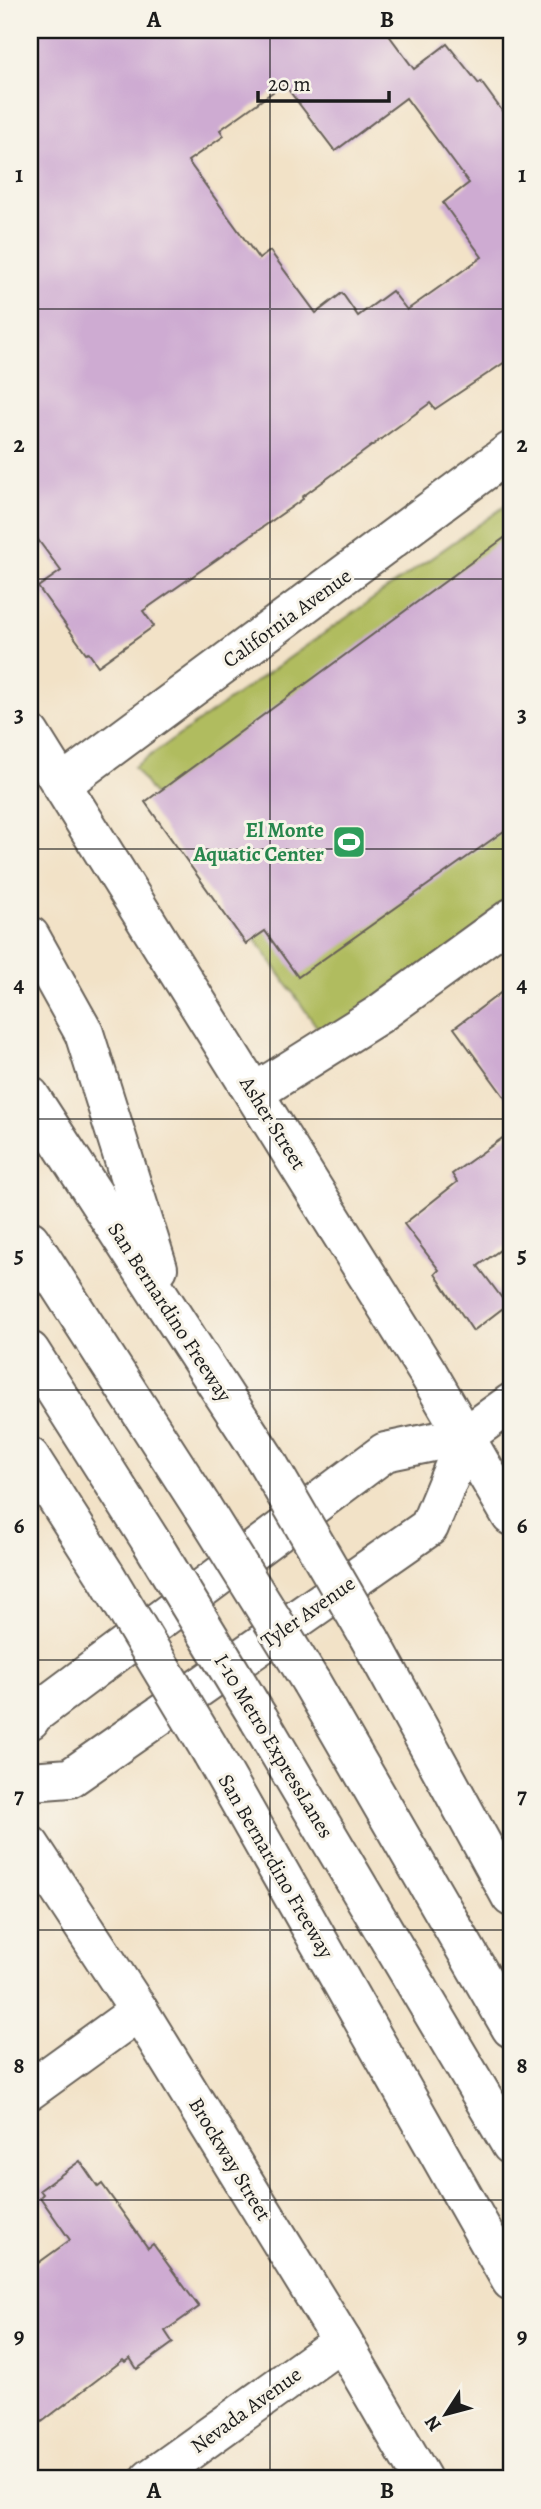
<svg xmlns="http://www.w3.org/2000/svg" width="541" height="2509" viewBox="0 0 541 2509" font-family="Alegreya,serif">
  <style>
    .green { fill: #b0bc5e; stroke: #666c3d; stroke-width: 2 }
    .building { fill: #ceabd2; fill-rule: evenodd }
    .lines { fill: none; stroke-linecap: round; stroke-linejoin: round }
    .minor-casing { stroke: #676158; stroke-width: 42 }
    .highway-casing { stroke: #676158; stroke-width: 42 }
    .minor { stroke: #fff; stroke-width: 38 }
    .highway { stroke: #fff; stroke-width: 38 }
    .highway-bridge-casing { stroke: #676158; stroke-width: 42; stroke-linecap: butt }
    .highway-bridge { stroke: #fff; stroke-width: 38 }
    .grid { fill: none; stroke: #1c1c1c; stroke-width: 2; stroke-opacity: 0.55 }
    .labels { text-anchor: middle; stroke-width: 6; stroke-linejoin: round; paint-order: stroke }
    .street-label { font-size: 21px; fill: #1c1c1c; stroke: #f7f3e8 }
    .leisure-label { font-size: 21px; font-weight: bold; fill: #27864d; stroke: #f7f3e8; text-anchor: end }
    .neatline { fill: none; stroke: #1c1c1c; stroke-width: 2.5 }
    .grid-label { font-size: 23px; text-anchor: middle; font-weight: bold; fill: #1c1c1c }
  </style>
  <rect width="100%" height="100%" fill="#f7f3e8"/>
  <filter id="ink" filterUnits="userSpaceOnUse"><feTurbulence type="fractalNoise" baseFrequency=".0143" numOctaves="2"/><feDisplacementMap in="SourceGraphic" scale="14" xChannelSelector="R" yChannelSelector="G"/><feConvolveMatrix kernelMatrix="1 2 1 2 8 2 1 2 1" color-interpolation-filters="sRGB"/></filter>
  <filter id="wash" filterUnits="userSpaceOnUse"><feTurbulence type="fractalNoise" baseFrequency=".00686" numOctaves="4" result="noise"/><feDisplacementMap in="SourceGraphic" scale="28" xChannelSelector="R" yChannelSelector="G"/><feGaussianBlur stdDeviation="1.57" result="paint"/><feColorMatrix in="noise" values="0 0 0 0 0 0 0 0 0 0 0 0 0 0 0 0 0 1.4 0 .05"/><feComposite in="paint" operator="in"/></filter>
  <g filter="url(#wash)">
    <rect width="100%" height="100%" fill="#f2e2c7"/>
    <polygon class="green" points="511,502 511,916 331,1047 134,767"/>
    <g id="blocks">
      <g class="building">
        <path d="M44,30H385L414,69L447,44L479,84L481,82L511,123V358L435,409L430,403L302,497L303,499L143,611L154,626L98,666L88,652L86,653L38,587L61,571L30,529V40ZM284,84L335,151L406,98L469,183L443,203L482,257L407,310L392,291L358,316L342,293L316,313L270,251L259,259L188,161L224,136L220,130Z"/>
        <polygon points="511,533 511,826 298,977 265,931 246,944 145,802"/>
        <polygon points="511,985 511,1106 454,1028"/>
        <polygon points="511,1132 511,1242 478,1266 507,1305 473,1331 435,1274 439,1270 404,1224 457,1182 452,1174"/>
        <polygon points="80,2161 98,2187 102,2184 148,2248 153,2244 199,2307 165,2331 173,2343 137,2369 130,2358 125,2362 123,2360 30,2431 30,2269 70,2240 40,2197 43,2194 40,2190"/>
      </g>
    </g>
  </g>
  <g filter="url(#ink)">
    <use href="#blocks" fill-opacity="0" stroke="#676158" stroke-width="2"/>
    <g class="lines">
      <defs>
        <g id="minor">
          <polyline points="30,734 428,1373 511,1516"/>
          <polyline points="62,784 511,451"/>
          <polyline points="254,1093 378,1015 511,918"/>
          <polyline points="30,1720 33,1715 385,1452 467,1435 511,1403"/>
          <polyline points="30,1781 70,1778 429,1527 467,1435"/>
          <polyline points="30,1845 139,2011 342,2341 422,2479"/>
          <polyline points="30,2090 139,2011"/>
          <polyline points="150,2479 342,2341"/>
        </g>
        <g id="highway">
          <polyline points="30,936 84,1033 158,1268"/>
          <polyline points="30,1096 266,1460"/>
          <polyline points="30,1240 202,1507"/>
          <polyline points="30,1351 152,1543"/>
          <polyline points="30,1457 106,1576"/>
          <polyline points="370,1639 511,1897"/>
          <polyline points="311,1682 511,2028"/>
          <polyline points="259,1719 511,2145"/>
          <polyline points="212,1753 511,2281"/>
        </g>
      </defs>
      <use href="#minor" class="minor-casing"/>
      <use href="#highway" class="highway-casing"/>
      <use href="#minor" class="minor"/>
      <use href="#highway" class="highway"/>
      <defs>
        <g id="highway-bridge">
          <polyline points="266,1460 370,1639"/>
          <polyline points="202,1507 311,1682"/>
          <polyline points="152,1543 259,1719"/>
          <polyline points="106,1576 212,1753"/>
        </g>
      </defs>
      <use href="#highway-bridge" class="highway-bridge-casing"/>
      <use href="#highway-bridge" class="highway-bridge"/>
    </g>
  </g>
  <path class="grid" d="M270,30V2479M30,309H511M30,579H511M30,849H511M30,1119H511M30,1390H511M30,1660H511M30,1930H511M30,2200H511"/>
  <defs>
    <symbol id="stadium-square" viewBox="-11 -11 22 22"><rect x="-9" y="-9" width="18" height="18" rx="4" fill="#2e9e5b" stroke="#f7f3e8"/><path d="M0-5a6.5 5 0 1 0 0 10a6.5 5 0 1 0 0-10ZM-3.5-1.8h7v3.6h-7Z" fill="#fff"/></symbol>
  </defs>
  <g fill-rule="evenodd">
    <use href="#stadium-square" x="330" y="823" width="38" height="38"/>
  </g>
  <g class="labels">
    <g class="street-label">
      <text transform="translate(287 618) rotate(-36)" y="7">California Avenue</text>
      <text transform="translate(273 1123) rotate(58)" y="7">Asher Street</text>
      <text transform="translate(170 1312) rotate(57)" y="7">San Bernardino Freeway</text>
      <text transform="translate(308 1612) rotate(-35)" y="7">Tyler Avenue</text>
      <text transform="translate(274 1746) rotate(59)" y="7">I-10 Metro ExpressLanes</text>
      <text transform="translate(276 1866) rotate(60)" y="7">San Bernardino Freeway</text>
      <text transform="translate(230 2159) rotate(59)" y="7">Brockway Street</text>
      <text transform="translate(246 2410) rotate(-36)" y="7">Nevada Avenue</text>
    </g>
    <g class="leisure-label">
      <text x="324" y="837">El Monte<tspan x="324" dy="24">Aquatic Center</tspan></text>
    </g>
  </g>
  <rect width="541" height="2509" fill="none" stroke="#f7f3e8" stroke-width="77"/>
  <g transform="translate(446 2414) rotate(234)" stroke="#f7f3e8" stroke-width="5" paint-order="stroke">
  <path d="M0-5L12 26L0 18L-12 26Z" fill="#1c1c1c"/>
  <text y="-10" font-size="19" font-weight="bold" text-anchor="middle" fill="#1c1c1c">N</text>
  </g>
  <path d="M258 91v10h131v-10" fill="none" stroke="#1c1c1c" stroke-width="3.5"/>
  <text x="268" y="91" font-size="21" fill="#1c1c1c" stroke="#f7f3e8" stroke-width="5" paint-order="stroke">20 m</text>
  <rect x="38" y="38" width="465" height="2432" class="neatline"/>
  <g class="grid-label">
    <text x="154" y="27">A</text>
    <text x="387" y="27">B</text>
    <text x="19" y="182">1</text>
    <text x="522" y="182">1</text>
    <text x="19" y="452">2</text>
    <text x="522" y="452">2</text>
    <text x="19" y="722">3</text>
    <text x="522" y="722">3</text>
    <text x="19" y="992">4</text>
    <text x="522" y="992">4</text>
    <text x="19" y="1262">5</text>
    <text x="522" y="1262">5</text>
    <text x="19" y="1533">6</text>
    <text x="522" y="1533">6</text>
    <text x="19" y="1803">7</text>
    <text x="522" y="1803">7</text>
    <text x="19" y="2073">8</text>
    <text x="522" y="2073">8</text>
    <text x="19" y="2343">9</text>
    <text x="522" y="2343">9</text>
    <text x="154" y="2498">A</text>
    <text x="387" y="2498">B</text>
  </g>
</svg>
